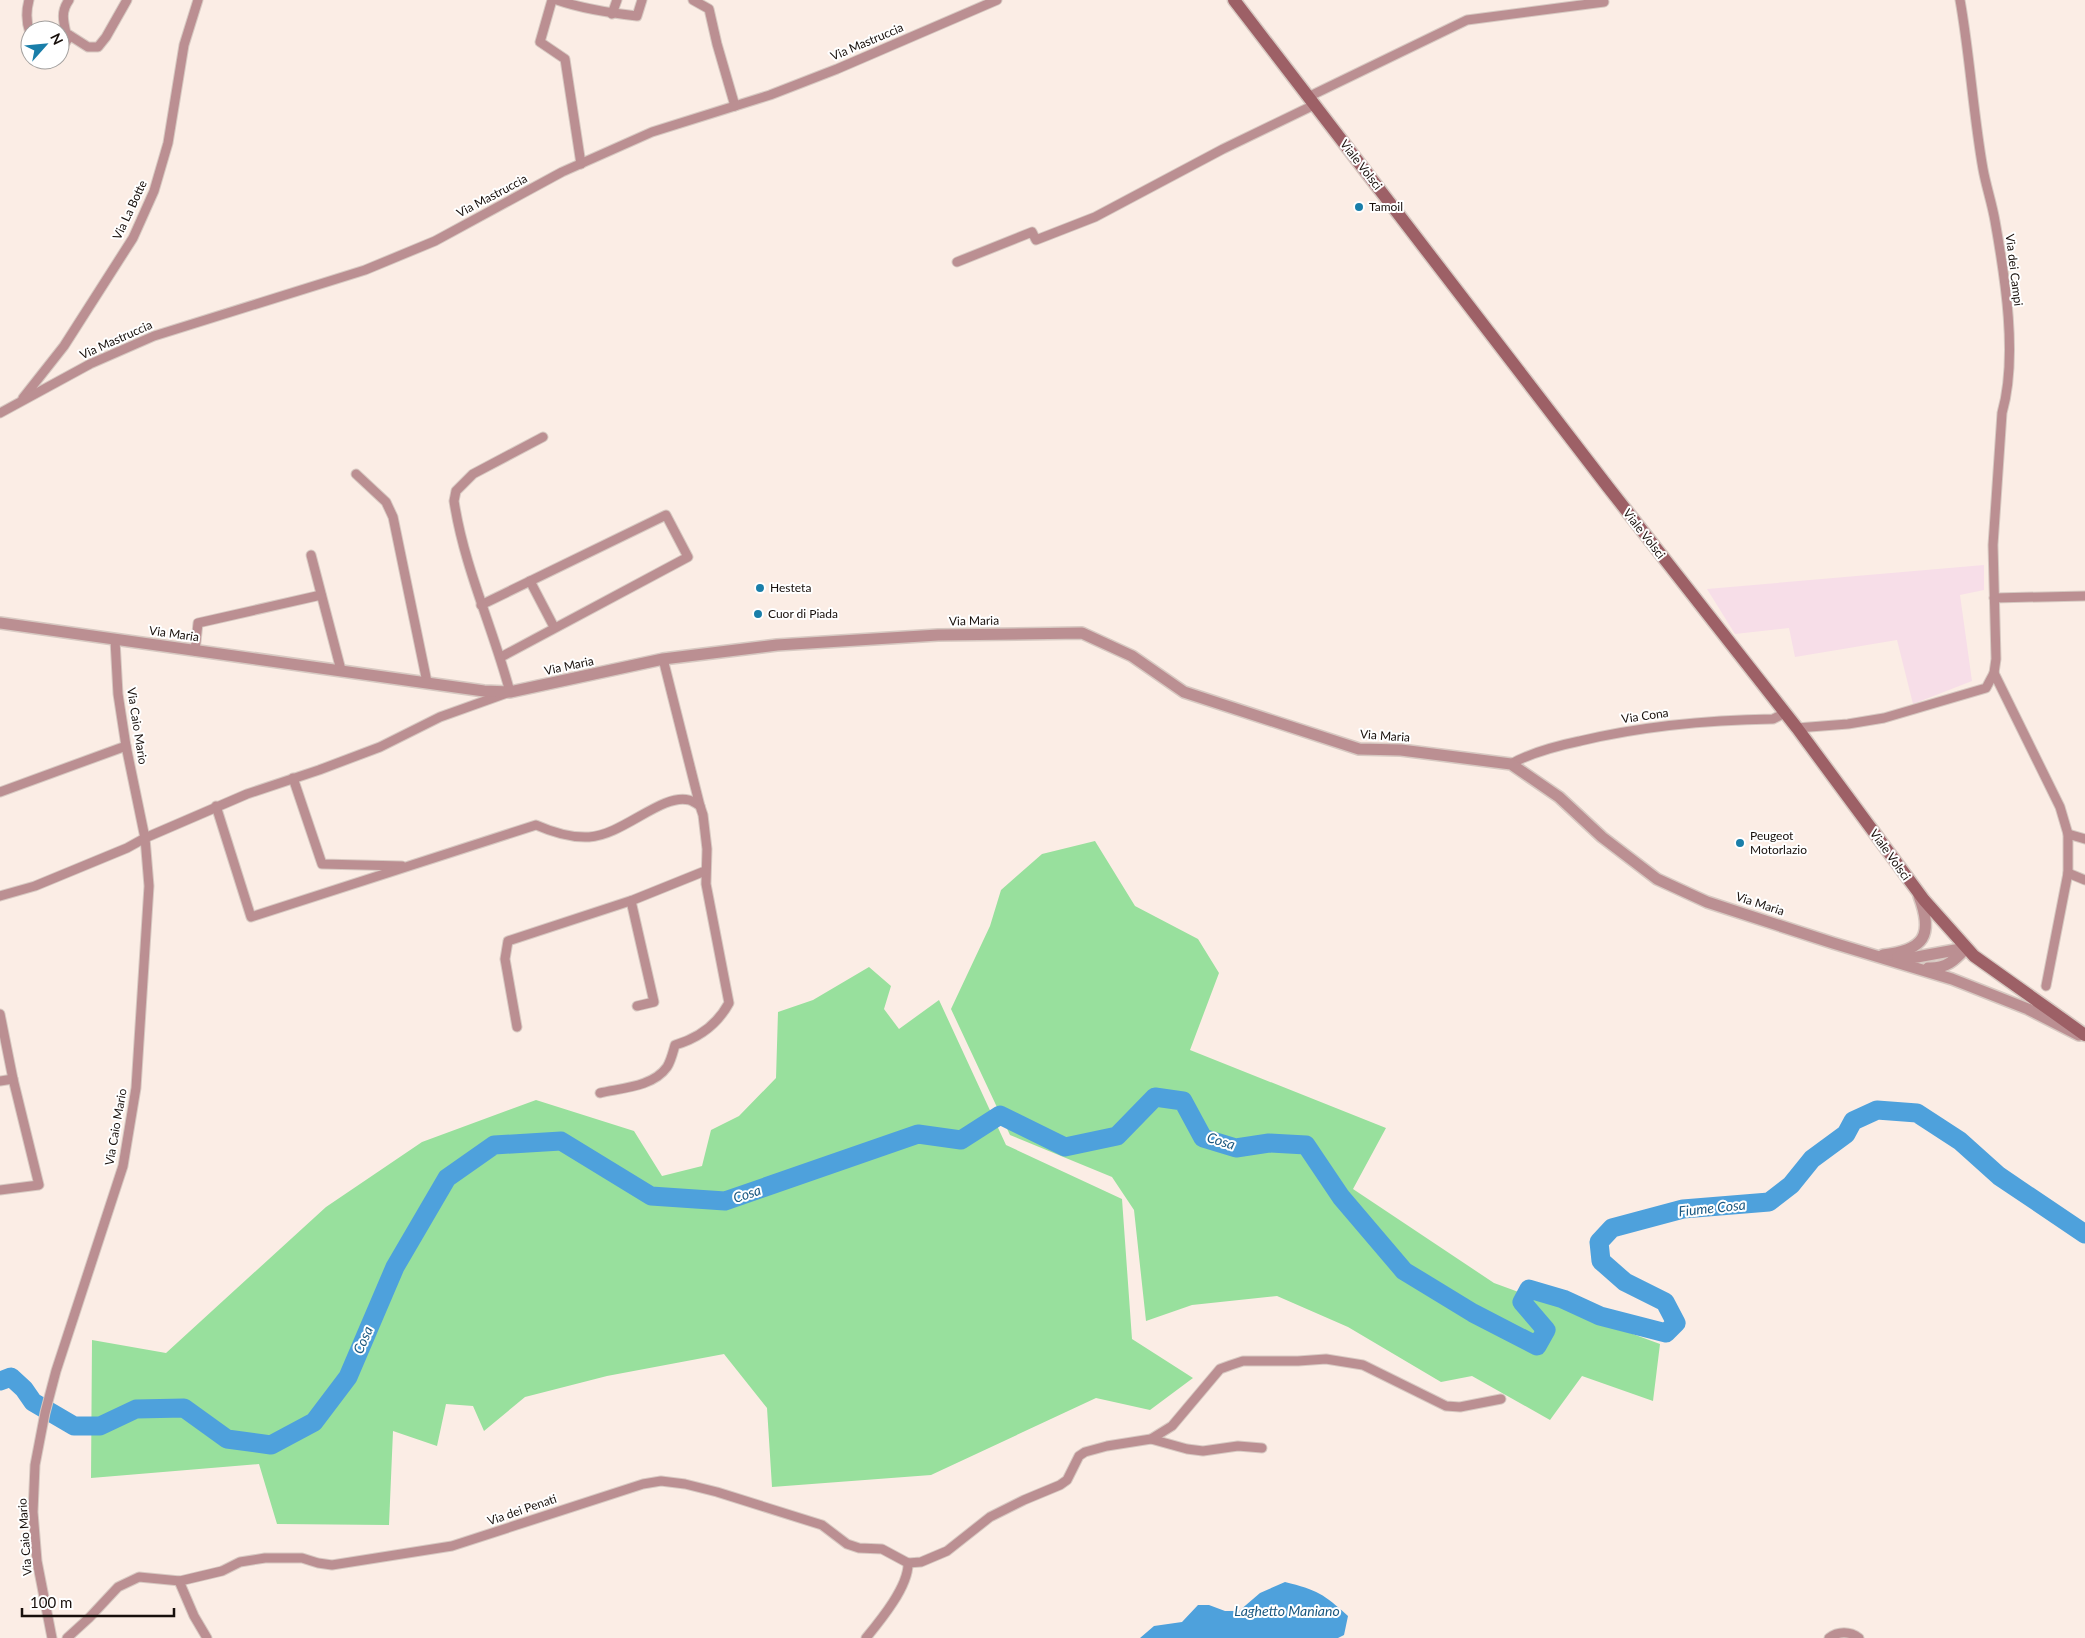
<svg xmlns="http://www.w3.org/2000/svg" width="2085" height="1638" viewBox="0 0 2085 1638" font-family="Lato,sans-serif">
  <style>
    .commercial { fill: #f7dee8 }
    .green { fill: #98e09d }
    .water { fill: #4ea1dc }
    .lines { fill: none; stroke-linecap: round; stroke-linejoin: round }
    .river { stroke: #4ea1dc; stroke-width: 19 }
    .minor-casing { stroke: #d7c9c2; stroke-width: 11 }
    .tertiary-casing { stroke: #d7c9c2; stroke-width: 14 }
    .secondary-casing { stroke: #d7c9c2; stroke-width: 15 }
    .minor { stroke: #bb8f92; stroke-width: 9 }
    .tertiary { stroke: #bb8f92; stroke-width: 11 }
    .secondary { stroke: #9d6066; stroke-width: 12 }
    .poi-dot { fill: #197ea9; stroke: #fff; stroke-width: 2 }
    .labels { text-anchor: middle; stroke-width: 4; stroke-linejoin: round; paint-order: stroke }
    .street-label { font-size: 12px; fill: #170f0b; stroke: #fff }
    .poi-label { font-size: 12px; fill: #170f0b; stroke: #fff; text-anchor: start }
    .water-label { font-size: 14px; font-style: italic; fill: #1b5880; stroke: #fff }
  </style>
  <rect width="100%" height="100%" fill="#fbede5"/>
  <polygon class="commercial" points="1984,565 1984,590 1960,595 1972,681 1913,704 1897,640 1795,657 1789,628 1735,634 1707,589"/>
  <g class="green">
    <polygon points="1095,841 1135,906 1198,939 1219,973 1190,1050 1386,1128 1353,1189 1494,1283 1660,1344 1653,1401 1582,1376 1550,1420 1472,1376 1441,1382 1348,1327 1277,1296 1192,1305 1146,1321 1134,1210 1112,1177 1010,1135 951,1009 990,926 1001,890 1042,854"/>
    <polygon points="869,967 891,986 884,1009 899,1029 939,1000 1006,1145 1122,1199 1132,1339 1193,1378 1150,1410 1096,1398 931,1475 772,1487 767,1408 724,1354 607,1376 525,1397 484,1431 473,1406 446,1404 437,1446 393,1431 389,1525 277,1524 259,1464 91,1478 92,1340 166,1353 326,1207 422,1142 536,1100 634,1131 662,1176 702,1166 711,1130 739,1116 776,1078 778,1012 813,1000"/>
  </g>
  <path class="water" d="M1285,1582C1317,1590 1324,1594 1348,1616L1344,1635L1338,1638H1140L1154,1626L1182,1622L1198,1605H1209L1225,1611H1239L1260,1593Z"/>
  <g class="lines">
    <polyline class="river" points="0,1381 11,1377 24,1389 33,1402 74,1426 100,1426 136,1409 184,1408 227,1439 271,1445 314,1422 348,1377 395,1267 447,1178 494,1145 561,1141 651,1196 725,1201 918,1134 961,1140 1000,1115 1065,1147 1117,1136 1155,1097 1183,1101 1203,1138 1236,1148 1269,1143 1306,1145 1341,1197 1404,1271 1473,1313 1537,1346 1546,1330 1522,1302 1529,1289 1563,1299 1600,1316 1666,1333 1676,1323 1665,1302 1625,1282 1601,1261 1599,1242 1612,1228 1683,1209 1769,1202 1791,1185 1812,1159 1846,1134 1853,1121 1877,1110 1917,1113 1960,1141 1999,1176 2085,1234"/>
    <defs>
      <g id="minor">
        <path d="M29,0C26,11 26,22 30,33"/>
        <path d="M69,0C61,11 63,20 66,33L88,47H98L106,37L127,0"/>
        <polyline points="552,0 540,42 565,59 581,164"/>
        <path d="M557,0C583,9 610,13 637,16L642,0"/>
        <polyline points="693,0 709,9 717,44 735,106"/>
        <polyline points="612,14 617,0"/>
        <polyline points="60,50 70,36"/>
        <polyline points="49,60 53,60"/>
        <polyline points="1308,97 1467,20 1604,2"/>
        <polyline points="957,262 1032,232 1036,240 1095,217 1223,149 1314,105"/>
        <polyline points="23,398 64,346 133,238 154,191 168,143 184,45 198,0"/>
        <polyline points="0,413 90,364 154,336 365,270 435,241 562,172 652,132 770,95 837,69 997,0"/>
        <polyline points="356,474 386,502 393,517 427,682"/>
        <polyline points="311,555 341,670"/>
        <polyline points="530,581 554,627"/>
        <polyline points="1994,598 2085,596"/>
        <polyline points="481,605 666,515 688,557 501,657"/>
        <polyline points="195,651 198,623 321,595"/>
        <polyline points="663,659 700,806"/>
        <polyline points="1994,673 2060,807 2068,834 2068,873 2046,986"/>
        <path d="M1797,728L1848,724L1884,718L1986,688L1994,673L1996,659L1993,545L2002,413C2018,357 2005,277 1995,221C1992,203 1986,186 1983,169C1973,113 1970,56 1960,0"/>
        <path d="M1511,764C1532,752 1556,746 1580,741C1643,726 1707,720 1773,719L1785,713"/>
        <polyline points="293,778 322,864 402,866"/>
        <polyline points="0,792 126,746"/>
        <path d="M216,806L251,917L536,825C552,832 571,838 589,837C623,835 662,793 689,800C693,801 697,804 700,806L703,815L707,849L706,884L729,1003C717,1025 699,1038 675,1045C673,1052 671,1061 667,1067C653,1087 621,1088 600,1093"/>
        <polyline points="2068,834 2085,839"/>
        <polyline points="2068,873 2085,880"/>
        <path d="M0,896L35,886L127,848L145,838L247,794L319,770L380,747L440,717L510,692C493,628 464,567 454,501L456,491L473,474L543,437"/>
        <polyline points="631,901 654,1002 637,1006"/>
        <polyline points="0,1014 13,1079 39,1185 0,1190"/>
        <polyline points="517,1027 505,959 508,941 633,900 705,871"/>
        <polyline points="0,1081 13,1079"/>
        <polyline points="1151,1439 1187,1449 1203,1451 1238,1446 1262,1448"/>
        <polyline points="908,1563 921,1562 947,1551 990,1517 1024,1500 1060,1485 1067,1480 1079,1456 1085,1452 1107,1446 1151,1439 1172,1426 1220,1369 1231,1365 1243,1361 1298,1361 1326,1359 1363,1365 1446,1406 1460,1407 1501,1399"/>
        <polyline points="179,1581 194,1616 207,1638"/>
        <polyline points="52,1638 37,1561 33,1512 35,1465 45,1413 56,1371 123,1166 136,1088 149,886 145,838 126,746 118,694 115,640"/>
        <path d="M67,1638L89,1618L118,1587L139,1577L180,1581L222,1571L240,1562L265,1558H302L318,1563L332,1565L452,1546L643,1484L661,1481L685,1484L717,1492L822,1525L847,1544L859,1548L882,1549L908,1563C909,1586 880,1621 866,1638"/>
        <path d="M1829,1638C1838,1631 1850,1631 1859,1638"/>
      </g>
      <g id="tertiary">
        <polyline points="0,623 484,691 510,692 663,659 777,645 938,635 1082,633 1132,656 1184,692 1359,749 1401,750 1511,764 1559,797 1602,837 1657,879 1707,902 1833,943 1952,979 2028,1009 2079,1035"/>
        <path d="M1883,955C1924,950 1934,936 1919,896"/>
        <polyline points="1898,957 1917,957 1966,948"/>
        <path d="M1928,968C1946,969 1955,960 1966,948"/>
      </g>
      <polyline id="secondary" points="1234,0 1608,487 1797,728 1924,900 1974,956 2085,1035"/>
    </defs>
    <use href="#minor" class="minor-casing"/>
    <use href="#tertiary" class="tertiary-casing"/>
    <use href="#secondary" class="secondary-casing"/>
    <use href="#minor" class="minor"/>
    <use href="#tertiary" class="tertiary"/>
    <use href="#secondary" class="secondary"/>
  </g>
  <g class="poi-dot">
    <circle cx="1359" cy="207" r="5"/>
    <circle cx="760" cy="588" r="5"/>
    <circle cx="758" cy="614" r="5"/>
    <circle cx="1740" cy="843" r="5"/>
  </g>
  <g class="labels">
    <g class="street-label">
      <text transform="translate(867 42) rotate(-23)" y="4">Via Mastruccia</text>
      <text transform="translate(1361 165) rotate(52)" y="4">Viale Volsci</text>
      <text transform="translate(492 196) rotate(-28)" y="4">Via Mastruccia</text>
      <text transform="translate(130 210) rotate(-65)" y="4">Via La Botte</text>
      <text transform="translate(2014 270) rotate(83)" y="4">Via dei Campi</text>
      <text transform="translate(116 340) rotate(-24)" y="4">Via Mastruccia</text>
      <text transform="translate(1644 534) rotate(52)" y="4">Viale Volsci</text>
      <text transform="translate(974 621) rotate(-1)" y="4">Via Maria</text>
      <text transform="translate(174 634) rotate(8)" y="4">Via Maria</text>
      <text transform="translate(569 666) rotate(-12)" y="4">Via Maria</text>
      <text transform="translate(1645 716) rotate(-8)" y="4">Via Cona</text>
      <text transform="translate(137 726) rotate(81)" y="4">Via Caio Mario</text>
      <text transform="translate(1385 736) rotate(4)" y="4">Via Maria</text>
      <text transform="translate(1890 855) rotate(54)" y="4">Viale Volsci</text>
      <text transform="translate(1760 904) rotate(18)" y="4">Via Maria</text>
      <text transform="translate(116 1127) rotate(-80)" y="4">Via Caio Mario</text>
      <text transform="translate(522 1510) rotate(-19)" y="4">Via dei Penati</text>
      <text transform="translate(25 1537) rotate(-94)" y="4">Via Caio Mario</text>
    </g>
    <g class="poi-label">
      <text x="1369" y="211">Tamoil</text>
      <text x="770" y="592">Hesteta</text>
      <text x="768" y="618">Cuor di Piada</text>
      <text x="1750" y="840">Peugeot<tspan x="1750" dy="14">Motorlazio</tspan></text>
    </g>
    <g class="water-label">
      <text transform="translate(1221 1141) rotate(17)" y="5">Cosa</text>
      <text transform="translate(747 1194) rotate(-19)" y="5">Cosa</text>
      <text transform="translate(1712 1208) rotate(-6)" y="5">Fiume Cosa</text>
      <text transform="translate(363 1340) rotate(-67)" y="5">Cosa</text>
      <text x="1287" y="1616">Laghetto Maniano</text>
    </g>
  </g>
  <g transform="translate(45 45) rotate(63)"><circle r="24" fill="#ffffff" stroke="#a29f9d"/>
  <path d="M0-4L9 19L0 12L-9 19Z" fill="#197ea9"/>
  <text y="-8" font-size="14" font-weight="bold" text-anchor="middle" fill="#170f0b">N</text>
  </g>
  <path d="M22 1608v8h152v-8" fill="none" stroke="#170f0b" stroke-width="2.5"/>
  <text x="30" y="1608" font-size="15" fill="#170f0b" stroke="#ffffff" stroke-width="4" paint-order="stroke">100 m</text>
</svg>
